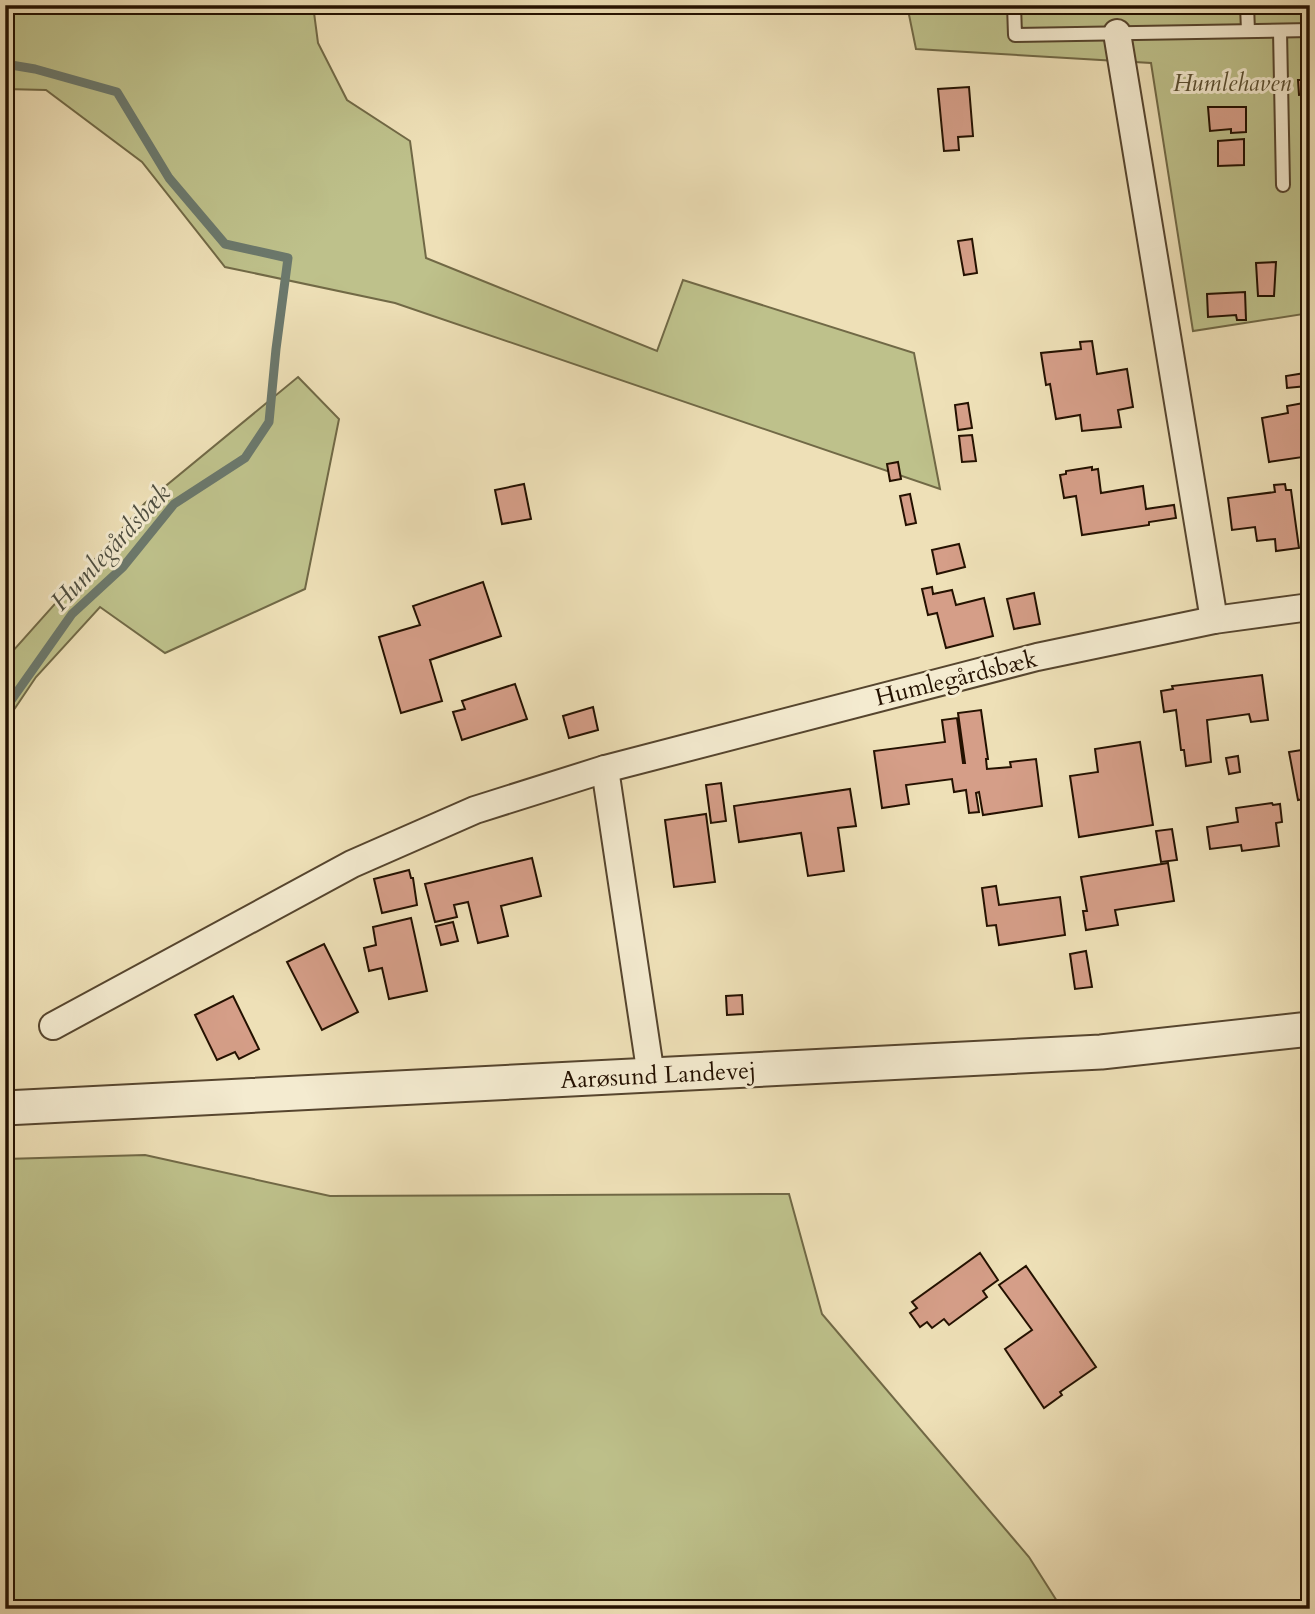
<svg xmlns="http://www.w3.org/2000/svg" width="1315" height="1614" viewBox="0 0 1315 1614" font-family="Cardo,serif">
  <style>
    .green { fill: #bec18b; stroke: #716946; stroke-width: 2 }
    .lines { fill: none; stroke-linecap: round; stroke-linejoin: round }
    .stream { stroke: #6b786c; stroke-width: 9 }
    .building { fill: #d59e88; stroke: #241100; stroke-width: 2 }
    .service-casing { stroke: #56452e; stroke-width: 16 }
    .minor-casing { stroke: #56452e; stroke-width: 30 }
    .tertiary-casing { stroke: #56452e; stroke-width: 37 }
    .service { stroke: #f4ebd0; stroke-width: 12 }
    .minor { stroke: #f4ebd0; stroke-width: 26 }
    .tertiary { stroke: #f4ebd0; stroke-width: 33 }
    .labels { text-anchor: middle; stroke-width: 6; stroke-linejoin: round; paint-order: stroke }
    .park-label { font-size: 24px; font-style: italic; fill: #5a4f31; stroke: #f4ebd0 }
    .street-label { font-size: 24px; fill: #241100; stroke: #f4ebd0 }
    .water-label { font-size: 26px; font-style: italic; fill: #4d4d3f; stroke: #f4ebd0 }
  </style>
  <rect width="100%" height="100%" fill="#eee0b7"/>
  <filter id="stains"><feTurbulence type="fractalNoise" baseFrequency=".00286" numOctaves="4"/><feColorMatrix values="0 0 0 0 .2 0 0 0 0 .09 0 0 0 0 .02 0 0 0 .5 -.17"/></filter>
  <radialGradient id="worn" r=".72"><stop offset=".6" stop-color="#630" stop-opacity="0"/><stop offset="1" stop-color="#630" stop-opacity=".3"/></radialGradient>
  <g class="green">
    <polygon points="5,5 313,5 318,43 347,100 410,141 426,258 657,351 683,280 914,353 940,489 395,303 225,267 142,162 46,90 5,89"/>
    <polygon points="907,5 1310,5 1310,313 1193,331 1151,63 916,49"/>
    <polygon points="298,377 339,419 305,589 165,653 100,607 36,677 5,723 5,662 11,653 145,503"/>
    <polygon points="145,1155 330,1196 789,1194 822,1314 1029,1557 1062,1609 5,1609 5,1159"/>
  </g>
  <g class="lines">
    <polyline class="stream" points="5,64 35,69 117,92 169,178 225,244 288,258 276,349 269,422 245,458 174,504 123,567 72,614 5,709"/>
  </g>
  <g class="building">
    <polygon points="1310,68 1310,94 1299,95 1298,80 1307,80 1306,69"/>
    <polygon points="969,87 973,136 958,137 959,150 944,151 938,89"/>
    <polygon points="1208,107 1246,107 1246,132 1231,133 1231,129 1210,131"/>
    <polygon points="1244,139 1244,165 1218,166 1218,141"/>
    <polygon points="972,239 977,273 964,275 958,241"/>
    <polygon points="1276,262 1274,296 1258,296 1256,263"/>
    <polygon points="1245,292 1246,320 1237,320 1236,315 1208,317 1207,294"/>
    <polygon points="1092,341 1097,374 1127,369 1133,407 1118,410 1121,427 1082,431 1080,415 1056,419 1050,384 1046,385 1041,353 1081,349 1080,342"/>
    <polygon points="1305,373 1307,386 1287,388 1286,376"/>
    <polygon points="1309,402 1310,456 1269,462 1262,418 1288,413 1287,406"/>
    <polygon points="968,403 972,428 958,430 955,405"/>
    <polygon points="972,435 976,461 962,462 959,436"/>
    <polygon points="898,462 901,479 890,481 887,464"/>
    <polygon points="1092,467 1092,470 1098,469 1101,493 1143,486 1146,509 1174,505 1176,518 1149,522 1149,525 1082,535 1076,496 1064,498 1060,475 1066,474 1066,471"/>
    <polygon points="524,484 531,519 502,524 495,490"/>
    <polygon points="1285,484 1286,490 1291,490 1299,548 1276,551 1275,539 1257,541 1255,527 1232,530 1228,498 1275,492 1274,485"/>
    <polygon points="910,494 916,523 906,525 900,496"/>
    <polygon points="959,544 965,567 937,574 932,550"/>
    <polygon points="483,582 501,636 430,660 442,701 401,713 379,637 420,625 413,606"/>
    <polygon points="932,587 933,594 952,590 956,605 984,598 993,636 946,648 937,613 928,615 922,589"/>
    <polygon points="1034,593 1040,624 1014,629 1007,599"/>
    <polygon points="1262,675 1268,720 1251,722 1249,714 1207,720 1211,762 1186,766 1184,750 1181,750 1176,710 1164,712 1161,691 1173,689 1172,686"/>
    <polygon points="515,684 527,719 462,740 453,712 465,709 462,701"/>
    <polygon points="593,707 598,730 569,738 563,716"/>
    <polygon points="981,710 988,759 986,759 987,769 1011,767 1010,762 1036,759 1042,806 983,815 979,792 976,793 979,812 969,813 966,790 954,792 952,779 906,785 909,804 882,808 874,751 945,742 942,720 957,718 963,763 965,763 958,713"/>
    <polygon points="1140,742 1153,825 1079,837 1070,776 1098,772 1095,749"/>
    <polygon points="1308,749 1310,798 1298,800 1289,752"/>
    <polygon points="1238,756 1240,772 1229,774 1226,758"/>
    <polygon points="721,783 726,821 711,823 706,785"/>
    <polygon points="850,789 856,826 838,828 844,871 808,876 801,833 739,842 734,806"/>
    <polygon points="1272,803 1273,805 1280,804 1282,822 1276,823 1279,846 1242,851 1241,845 1210,849 1207,827 1238,822 1236,808"/>
    <polygon points="706,814 715,882 674,887 665,820"/>
    <polygon points="1172,829 1177,860 1161,862 1156,831"/>
    <polygon points="532,858 541,896 501,906 508,936 478,943 468,902 454,905 457,917 435,922 425,884"/>
    <polygon points="1168,863 1174,901 1115,910 1118,925 1086,930 1083,911 1087,911 1081,877"/>
    <polygon points="409,870 411,878 413,878 417,905 382,913 374,879"/>
    <polygon points="996,886 999,905 1060,897 1065,935 999,945 996,925 987,926 982,888"/>
    <polygon points="411,918 427,991 389,999 382,968 369,971 364,948 376,945 373,927"/>
    <polygon points="453,922 458,941 441,945 436,926"/>
    <polygon points="324,944 358,1012 322,1030 287,962"/>
    <polygon points="1086,951 1092,987 1075,989 1070,954"/>
    <polygon points="742,995 743,1014 727,1015 726,996"/>
    <polygon points="233,996 259,1049 239,1059 235,1052 217,1060 195,1015"/>
    <polygon points="980,1253 998,1280 983,1291 987,1297 949,1325 944,1319 932,1328 927,1322 920,1327 910,1313 917,1308 912,1302"/>
    <polygon points="1026,1266 1096,1367 1060,1392 1062,1395 1044,1408 1005,1349 1032,1330 999,1285"/>
  </g>
  <g class="lines">
    <defs>
      <g id="service">
        <polyline points="1014,5 1015,35 1310,30"/>
        <polyline points="1247,5 1248,31"/>
        <polyline points="1280,31 1283,185"/>
      </g>
      <g id="minor">
        <polyline points="1117,33 1214,620"/>
        <polyline points="605,769 651,1076"/>
        <polyline points="53,1026 352,864 475,810 605,769 1037,657 1214,620 1310,607"/>
      </g>
      <polyline id="tertiary" points="5,1108 1101,1052 1310,1029"/>
    </defs>
    <use href="#service" class="service-casing"/>
    <use href="#minor" class="minor-casing"/>
    <use href="#tertiary" class="tertiary-casing"/>
    <use href="#service" class="service"/>
    <use href="#minor" class="minor"/>
    <use href="#tertiary" class="tertiary"/>
  </g>
  <g class="labels">
    <g class="park-label">
      <text x="1232" y="91">Humlehaven</text>
    </g>
    <g class="street-label">
      <text transform="translate(956 678) rotate(-14)" y="8">Humlegårdsbæk</text>
      <text transform="translate(658 1075) rotate(-3)" y="8">Aarøsund Landevej</text>
    </g>
    <g class="water-label">
      <text transform="translate(110 547) rotate(-47)" y="9">Humlegårdsbæk</text>
    </g>
  </g>
  <rect width="1315" height="1614" fill="none" stroke="#eee0b7" stroke-width="28"/>
  <rect x="7" y="7" width="1301" height="1600" fill="none" stroke="#241100" stroke-width="3.5"/>
  <rect x="14" y="14" width="1287" height="1586" fill="none" stroke="#241100" stroke-width="2"/>
  <rect width="100%" height="100%" filter="url(#stains)"/>
  <rect width="100%" height="100%" fill="url(#worn)"/>
</svg>
